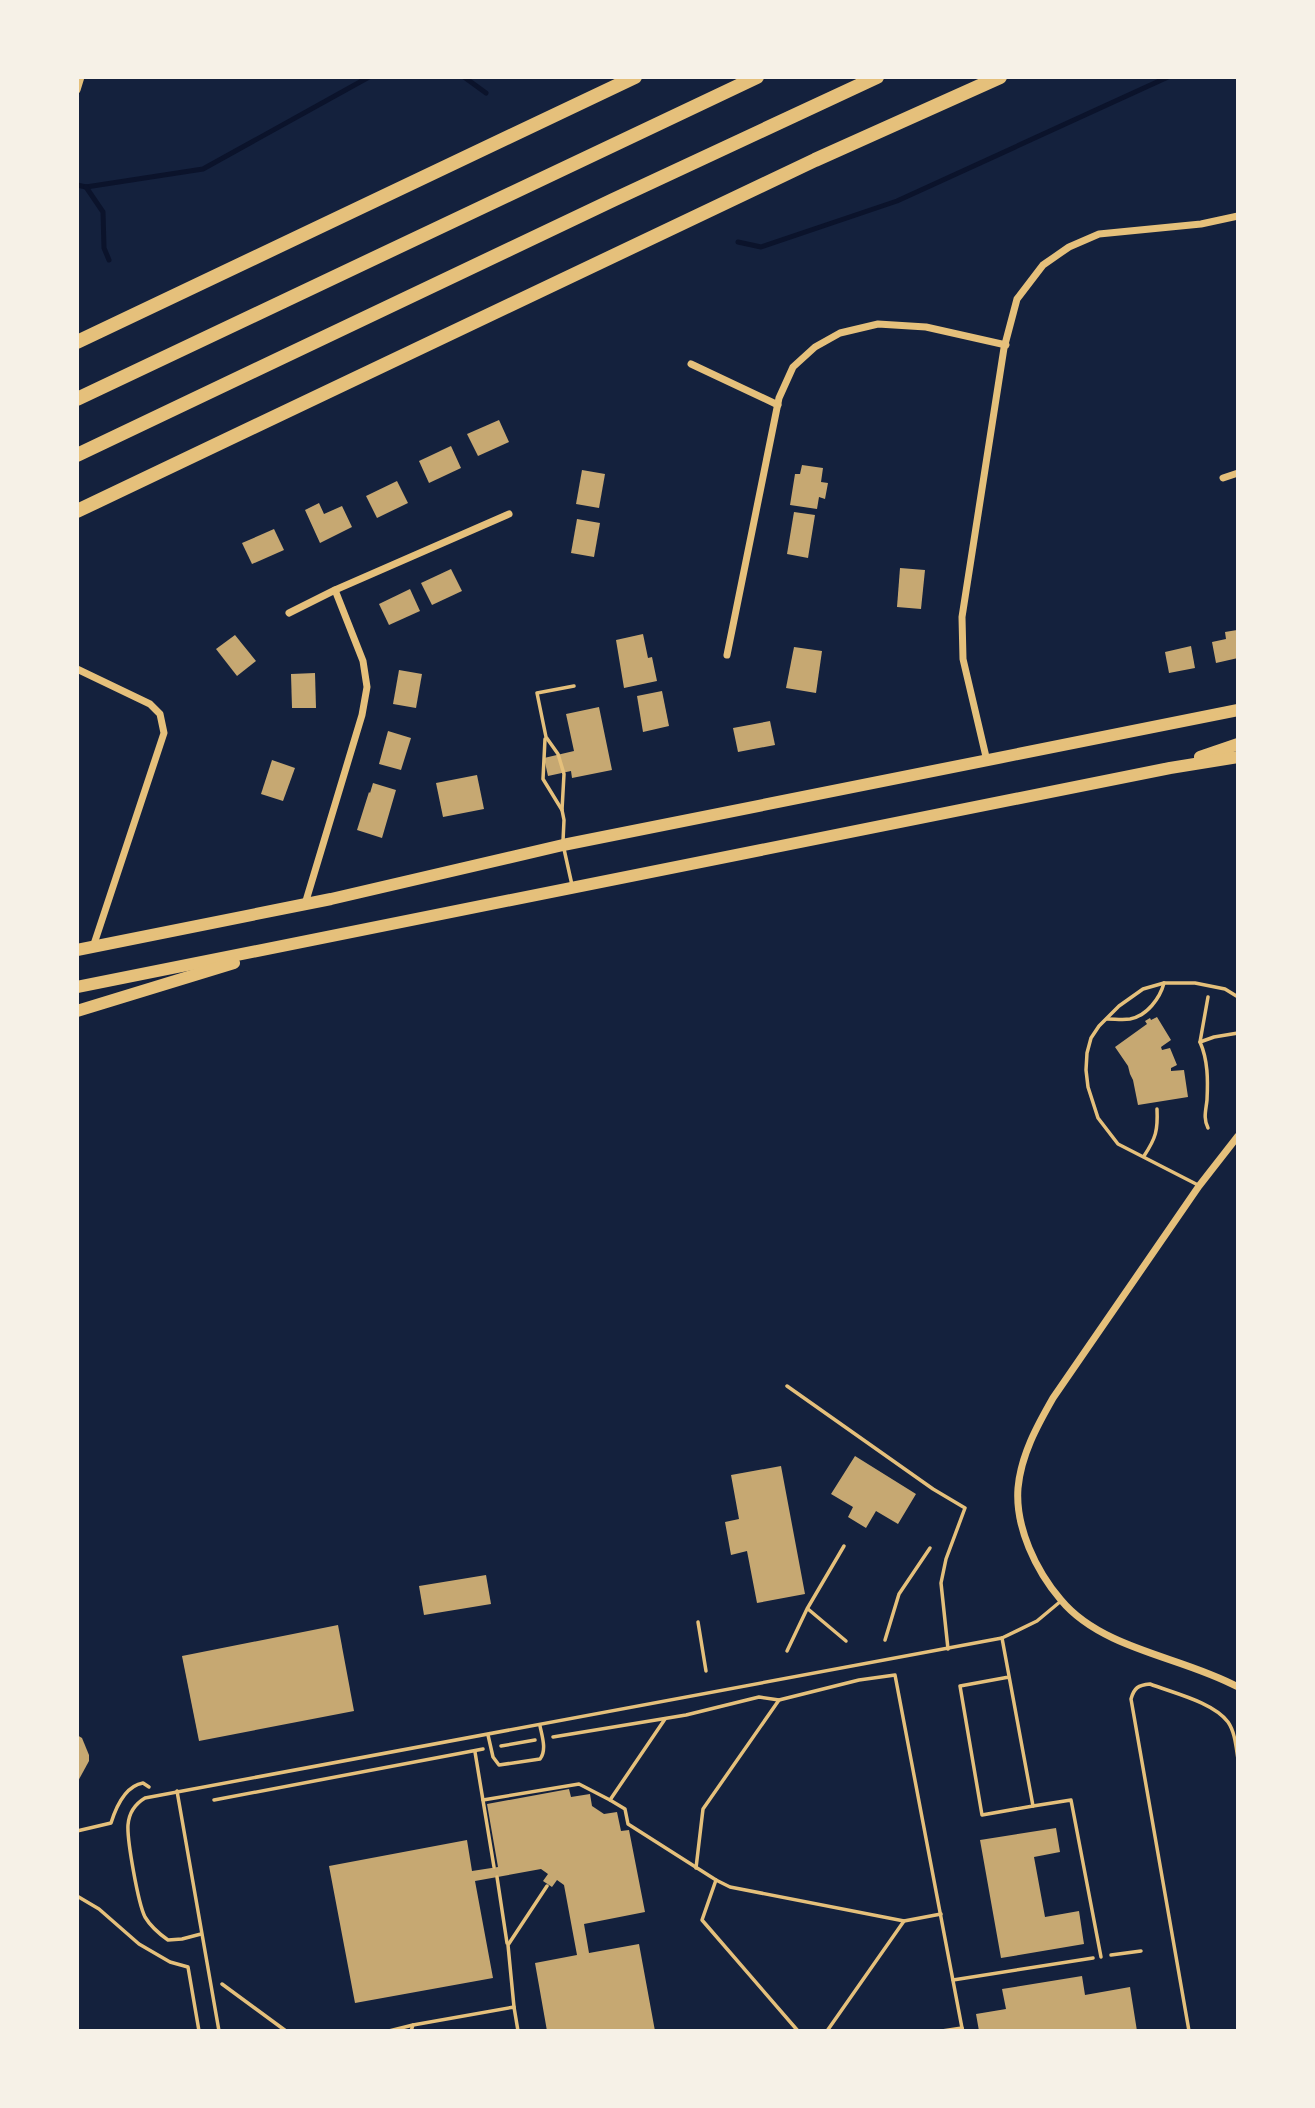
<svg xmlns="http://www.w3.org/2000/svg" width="1315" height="2108" viewBox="0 0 1315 2108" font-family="Manrope,sans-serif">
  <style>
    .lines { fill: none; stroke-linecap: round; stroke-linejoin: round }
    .stream { stroke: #0b132b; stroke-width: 5 }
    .building { fill: #c6a872 }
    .path { stroke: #e5c07b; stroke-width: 3.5 }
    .service { stroke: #e5c07b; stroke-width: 3.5 }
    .minor { stroke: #e5c07b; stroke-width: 7 }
    .primary { stroke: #e5c07b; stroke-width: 12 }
    .motorway { stroke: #e5c07b; stroke-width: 14 }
  </style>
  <rect width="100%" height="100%" fill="#14213d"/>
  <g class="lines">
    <g class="stream">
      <polyline points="464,77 486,93"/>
      <polyline points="77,185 86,187 203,169 369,77"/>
      <polyline points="86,187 103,212 104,248 109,260"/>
      <polyline points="738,242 761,247 897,201 1168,77"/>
    </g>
  </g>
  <g class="building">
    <polygon points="499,420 509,442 478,456 467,434"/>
    <polygon points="451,446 461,468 429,483 419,461"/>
    <polygon points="802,465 823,468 821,482 828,483 825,499 819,497 817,509 790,505 795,474 800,474"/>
    <polygon points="582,470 605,474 599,508 576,504"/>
    <polygon points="397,481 408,503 377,518 366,496"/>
    <polygon points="319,503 324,514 342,506 352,527 320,543 305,510"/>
    <polygon points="794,512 815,515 808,558 787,554"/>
    <polygon points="577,519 600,523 594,557 571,553"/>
    <polygon points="274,529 284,550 252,564 242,543"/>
    <polygon points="900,568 925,570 921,609 897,607"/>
    <polygon points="451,569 462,591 432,605 421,583"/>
    <polygon points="410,589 420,611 389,625 379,604"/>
    <polygon points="1237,630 1238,658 1216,663 1212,642 1226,639 1225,632"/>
    <polygon points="643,634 648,658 652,657 657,681 624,688 616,640"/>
    <polygon points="235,635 256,661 237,676 216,649"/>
    <polygon points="1191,646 1195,668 1169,673 1165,652"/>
    <polygon points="794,647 822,651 816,693 786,688"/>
    <polygon points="399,670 422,674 416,708 393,704"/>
    <polygon points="315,673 316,708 292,708 291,674"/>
    <polygon points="662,691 669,726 643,732 637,696"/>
    <polygon points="599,707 612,770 572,778 571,771 548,776 544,758 574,751 566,714"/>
    <polygon points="770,721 775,745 738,752 733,728"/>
    <polygon points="388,731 411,738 401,770 379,764"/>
    <polygon points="272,760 295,768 283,801 261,794"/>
    <polygon points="477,775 484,809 443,817 436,783"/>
    <polygon points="373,783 396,790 382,838 357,830 369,792 370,793"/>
    <polygon points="1157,1017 1171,1040 1161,1047 1162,1050 1170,1048 1177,1065 1171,1068 1171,1071 1184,1070 1188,1097 1138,1105 1133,1080 1130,1074 1128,1066 1115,1047 1147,1024 1145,1021 1150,1018 1151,1020"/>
    <polygon points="855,1456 916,1494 898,1524 876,1511 866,1528 848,1517 853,1507 831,1494"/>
    <polygon points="781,1466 805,1594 757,1603 747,1551 731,1555 725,1522 739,1519 731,1475"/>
    <polygon points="486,1575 491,1604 424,1615 419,1586"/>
    <polygon points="338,1625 354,1711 199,1741 182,1656"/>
    <polygon points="77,1735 82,1738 89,1755 89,1761 77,1783"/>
    <polygon points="569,1789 571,1797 590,1794 592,1806 604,1814 617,1812 621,1831 629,1830 645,1912 584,1924 589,1953 639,1944 655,2031 547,2031 535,1963 577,1955 564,1885 557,1880 552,1887 543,1881 548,1874 541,1869 475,1881 493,1978 355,2003 329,1866 467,1840 472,1871 498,1867 487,1804"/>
    <polygon points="1056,1828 1060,1852 1034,1857 1045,1917 1079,1911 1084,1944 1001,1958 980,1840"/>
    <polygon points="1082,1976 1085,1995 1130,1987 1137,2031 979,2031 976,2014 1006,2009 1002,1989"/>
  </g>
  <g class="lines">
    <g class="path">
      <polyline points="1200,1042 1208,997"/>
      <path d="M1208,1128C1203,1118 1206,1110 1207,1100C1208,1080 1208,1060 1200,1042L1214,1037L1238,1033"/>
      <polyline points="808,1609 846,1641"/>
      <polyline points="698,1622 706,1671"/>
      <polyline points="885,1640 899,1594 930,1548"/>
      <polyline points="787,1651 807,1609 844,1546"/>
      <polyline points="665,1719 610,1800 625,1809 628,1824 716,1880"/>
      <polyline points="553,1737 686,1715 759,1697 779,1700 859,1680 895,1675 962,2028"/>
      <polyline points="501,1746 535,1740"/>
      <polyline points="475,1752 494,1867"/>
      <polyline points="214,1800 483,1749"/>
      <polyline points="483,1800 579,1784 610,1800"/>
      <path d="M77,1831L111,1823C116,1807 125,1786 143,1783L149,1787"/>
      <polyline points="696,1868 703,1809 779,1700"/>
      <polyline points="497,1877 507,1943"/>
      <polyline points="77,1896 99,1909 139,1944 170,1962 188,1967 199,2031"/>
      <polyline points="1111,1955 1141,1951"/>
      <polyline points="953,1980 1093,1958"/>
      <polyline points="222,1984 286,2031"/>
      <polyline points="514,2007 508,1945 547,1886"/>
      <polyline points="389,2031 413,2025"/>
      <polyline points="411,2031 413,2025 514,2007 518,2031"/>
      <polyline points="798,2031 702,1920 716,1880 730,1887 904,1921 941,1914"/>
      <polyline points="827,2031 904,1921"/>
      <polyline points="942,2031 962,2028 963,2031"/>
    </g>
    <g class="service">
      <polyline points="545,739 543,779 562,810 564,820 563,841"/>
      <polyline points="562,810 564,774 558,754 546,737 537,693 574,686"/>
      <polyline points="564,849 572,885"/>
      <path d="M1107,1019C1115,1019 1123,1020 1130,1019C1147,1016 1160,998 1164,983"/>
      <path d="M1144,1156C1156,1138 1158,1130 1157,1109"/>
      <polyline points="1198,1185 1118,1144 1098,1118 1088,1087 1086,1070 1087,1053 1091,1038 1099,1026 1119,1006 1143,989 1164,983 1195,983 1225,989 1238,997"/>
      <polyline points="787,1386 933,1489 965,1508 946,1559 941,1583 948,1649"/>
      <polyline points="1002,1638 1033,1806 982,1815 960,1686 1009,1677"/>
      <path d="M488,1735L493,1757L499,1765L540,1759C547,1750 542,1736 540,1726"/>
      <polyline points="177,1791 219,2031"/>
      <polyline points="1033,1806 1071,1800 1101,1957"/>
      <path d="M201,1934L182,1939L168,1940C158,1933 151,1927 145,1917C138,1903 127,1840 128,1825C129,1812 135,1804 145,1798L1002,1638L1037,1621L1061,1601"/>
      <path d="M1189,2031L1131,1699C1134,1688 1138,1685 1150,1684C1173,1693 1213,1702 1228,1722C1235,1732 1236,1747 1238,1759"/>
    </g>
    <g class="minor">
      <polyline points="77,90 81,77"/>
      <polyline points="691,364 778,405"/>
      <polyline points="1223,478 1238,473"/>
      <polyline points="289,613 335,590 509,514"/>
      <polyline points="727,655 779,398 793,367 815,347 840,333 878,324 926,327 1006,345"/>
      <polyline points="77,669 150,704 160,714 164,733 93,947"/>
      <polyline points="987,761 963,659 962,617 1004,348 1017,299 1043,265 1069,247 1099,234 1201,224 1238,216"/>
      <polyline points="305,904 362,715 367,687 363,661 335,590"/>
      <path d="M1238,1136L1199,1186L1053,1398C1037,1426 1021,1455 1018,1488C1015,1527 1036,1571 1061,1600C1075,1617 1094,1629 1113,1638C1153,1657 1199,1666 1238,1687"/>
    </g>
    <g class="primary">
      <polyline points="1200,757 1238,744"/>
      <polyline points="77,950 331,899 563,845 1238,710"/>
      <polyline points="77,987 1170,768 1238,757"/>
      <polyline points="77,1011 234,963"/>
    </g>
    <g class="motorway">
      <polyline points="77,342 635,77"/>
      <polyline points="77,399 757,77"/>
      <polyline points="77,455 613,200 877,77"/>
      <polyline points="77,511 815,160 1000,77"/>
    </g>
  </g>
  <rect width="1315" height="2108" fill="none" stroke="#f6f1e7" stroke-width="158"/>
</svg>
